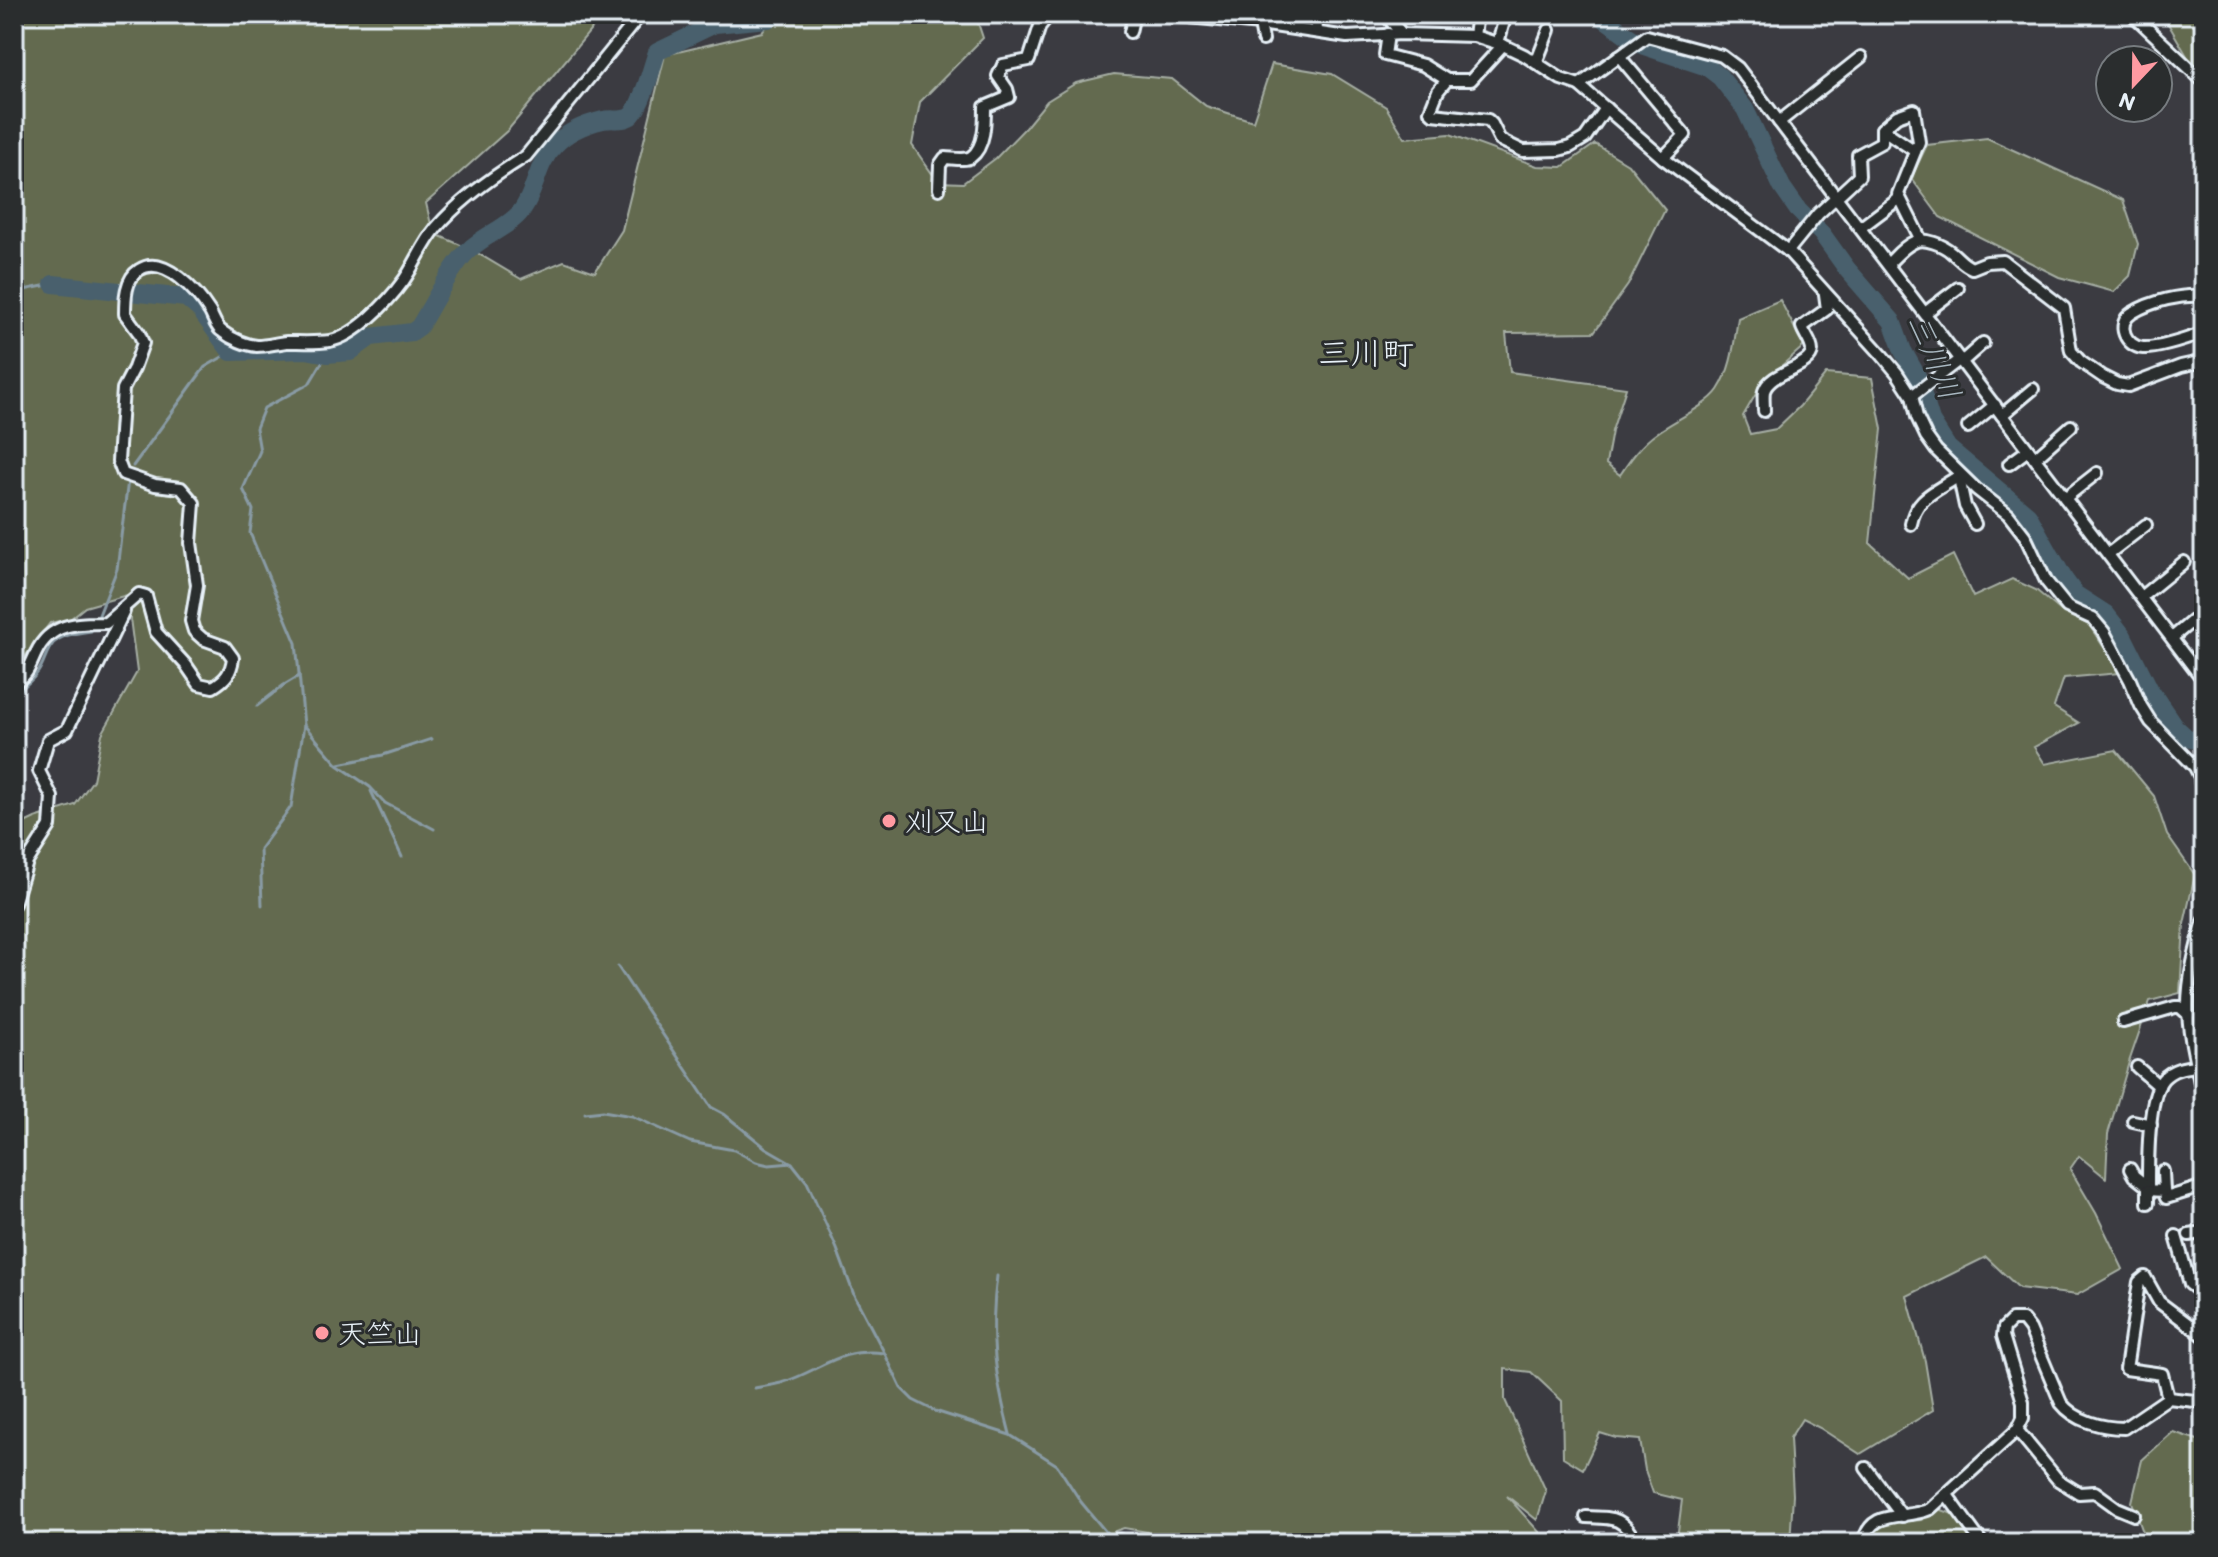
<svg xmlns="http://www.w3.org/2000/svg" width="2218" height="1557" viewBox="0 0 2218 1557" font-family="Itim,'Klee One',sans-serif">
  <style>
    .green { fill: #636a4f; stroke: #a6aea4; stroke-width: 2 }
    .lines { fill: none; stroke-linecap: round; stroke-linejoin: round }
    .stream { stroke: #899ba5; stroke-width: 3 }
    .river { stroke: #49616d; stroke-width: 18 }
    .minor-casing { stroke: #e8f1f8; stroke-width: 16 }
    .minor { stroke: #2a2d2e; stroke-width: 10 }
    .poi-dot { fill: #ff9aa2; stroke: #2a2d2e; stroke-width: 3 }
    .labels { text-anchor: middle; stroke-width: 6; stroke-linejoin: round; paint-order: stroke }
    .poi-label { font-size: 28px; fill: #e8f1f8; stroke: #2a2d2e; text-anchor: start }
    .water-label { font-size: 30px; font-style: italic; fill: #a8b7c0; stroke: #2a2d2e }
    .quarter-label { font-size: 32px; fill: #e8f1f8; stroke: #2a2d2e }
  </style>
  <rect width="100%" height="100%" fill="#3b3b41"/>
  <filter id="ink" filterUnits="userSpaceOnUse"><feTurbulence type="fractalNoise" baseFrequency=".0125" numOctaves="2"/><feDisplacementMap in="SourceGraphic" scale="16" xChannelSelector="R" yChannelSelector="G"/><feConvolveMatrix kernelMatrix="1 2 1 2 8 2 1 2 1" color-interpolation-filters="sRGB"/></filter>
  <g filter="url(#ink)">
    <g class="green">
      <path d="M14,14H604L508,130L426,203L433,233L472,250L521,279L564,261L595,272L622,230L665,55L762,32L773,14H975L983,38L920,102L912,145L938,182L963,183L996,158L1025,128L1047,101L1076,83L1114,74L1172,79L1206,106L1253,121L1272,64L1332,74L1386,107L1405,138L1450,134L1537,166L1562,167L1595,144L1628,164L1665,210L1628,285L1594,332L1506,333L1510,372L1626,388L1612,431L1606,464L1620,475C1630,460 1641,444 1657,433C1673,421 1707,406 1718,390C1732,369 1734,343 1738,318L1780,300L1804,346L1763,382L1743,416L1750,434L1776,429L1800,406L1826,374L1872,378L1882,429L1870,543L1908,578L1953,555L1973,597L2012,579L2036,590L2061,611L2089,625L2121,673L2064,678L2054,707L2079,723L2034,747L2045,764L2116,750L2154,796L2167,835L2195,875L2184,924L2180,993L2150,1001L2129,1062L2108,1134L2106,1178L2079,1156L2070,1169L2096,1213L2123,1269L2077,1295L2019,1288L1986,1257L1907,1296L1925,1361L1933,1410L1860,1454L1820,1428L1802,1419L1790,1438L1793,1495L1790,1543H1684L1677,1539L1682,1500L1653,1493L1645,1470L1640,1440L1616,1438L1600,1433L1583,1469L1563,1457L1562,1401L1531,1372L1505,1369V1400L1546,1491L1537,1520L1507,1496L1549,1543H1153L1147,1532L1124,1528L1115,1531L1112,1543H14V828L35,818L75,805L93,780L102,734L137,672L127,595L85,607L70,619L50,623L14,671Z"/>
      <polygon points="2160,14 2204,14 2204,85 2166,20"/>
      <polygon points="1987,138 2123,200 2138,244 2130,276 2114,292 2059,277 1940,217 1911,178 1927,145"/>
      <polygon points="2173,1432 2204,1442 2204,1543 2147,1543 2132,1502 2142,1460"/>
      <polygon points="1939,1509 1953,1514 1973,1543 1870,1543 1871,1536 1886,1523 1921,1520"/>
    </g>
    <g class="lines">
      <g class="stream">
        <polyline points="14,292 53,284"/>
        <polyline points="327,354 309,384 264,408 256,428 260,451 243,489 253,510 250,533 296,643 304,725 338,765 370,787 385,803 434,829"/>
        <polyline points="133,466 205,367 231,352"/>
        <polyline points="99,615 117,569 128,480"/>
        <path d="M14,695C23,688 32,681 38,672C46,661 46,646 59,639C69,633 81,633 91,631"/>
        <polyline points="257,706 284,685 299,676"/>
        <polyline points="339,764 383,755 432,739"/>
        <polyline points="371,791 402,857"/>
        <polyline points="262,905 260,849 291,807 304,725"/>
        <polyline points="618,967 711,1107 724,1114 766,1148 792,1163 807,1182 837,1249 854,1295 885,1354 901,1388 913,1400 935,1411 1010,1435 1057,1465 1081,1502 1115,1543"/>
        <polyline points="585,1113 603,1111 632,1116 690,1142 734,1150 756,1162 769,1165 792,1163"/>
        <path d="M997,1276C989,1335 995,1377 1010,1434"/>
        <path d="M755,1388C764,1386 773,1385 781,1383C821,1371 838,1347 884,1353"/>
      </g>
      <g class="river">
        <polyline points="1598,14 1628,36 1644,46 1707,67 1720,77 1745,109 1769,160 1782,187 1798,210 1822,234 1847,269 1892,321 1903,351 1917,376 1931,421 1948,448 2028,515 2064,579 2075,594 2106,614 2123,636 2150,690 2175,727 2187,738 2204,742"/>
        <path d="M53,284L186,298L200,310L231,352L306,350L327,354L350,352L371,337L412,332L419,327C432,306 452,265 469,250C484,235 511,226 522,210C537,189 536,164 555,145C567,132 586,124 603,120C613,118 625,122 632,115C644,101 651,69 657,52L715,24L768,19L776,14"/>
      </g>
      <defs>
        <g id="minor">
          <polyline points="1158,14 1260,24 1347,37 1402,34 1474,36 1503,45 1524,55 1561,79 1579,85 1663,158 1788,251 1882,355 1897,373 1912,396 1917,417 1926,436 1936,450 1976,489 2008,514 2025,536 2046,581 2067,607 2093,619 2104,632 2130,680 2141,706 2151,722 2195,767 2200,777 2204,814"/>
          <polyline points="1316,14 1317,32"/>
          <polyline points="1385,14 1402,34"/>
          <polyline points="2132,14 2204,82"/>
          <polyline points="1260,24 1263,40"/>
          <polyline points="1130,32 1134,14"/>
          <polyline points="1388,34 1385,55 1423,65 1447,80 1471,80 1503,45"/>
          <polyline points="1474,36 1477,14"/>
          <polyline points="1498,43 1506,14"/>
          <polyline points="1619,56 1685,135 1663,158"/>
          <polyline points="1536,63 1549,30"/>
          <polyline points="1447,80 1438,91 1430,111 1433,114 1488,120 1492,124 1500,140 1523,151 1559,150 1570,147 1585,138 1606,108"/>
          <polyline points="1579,85 1647,36 1722,56 1738,68 2204,681"/>
          <polyline points="1779,122 1861,57"/>
          <polyline points="1882,129 1915,151"/>
          <path d="M939,189L940,165L945,158C952,158 965,161 971,157C985,147 985,122 985,107L1009,97L1007,89L998,76L1003,65L1029,60L1040,26L1050,14"/>
          <polyline points="1860,228 1896,201"/>
          <polyline points="1788,251 1818,214 1859,176 1858,155 1882,142 1882,129 1897,116 1914,110 1919,142 1898,194 1921,240"/>
          <path d="M1888,264C1895,257 1904,246 1914,242C1924,237 1943,245 1951,252C1959,258 1962,264 1972,268L1987,262L2003,261L2064,308L2071,351L2081,362L2103,377L2117,384L2128,386L2181,366L2204,361"/>
          <path d="M2204,296C2181,294 2152,301 2132,313C2115,324 2126,347 2143,348C2157,349 2190,338 2204,333"/>
          <polyline points="1925,313 1958,288"/>
          <polyline points="1912,396 1959,360 1965,359 1983,343"/>
          <path d="M1764,411C1764,404 1763,397 1764,391C1770,371 1811,368 1812,351C1812,343 1804,334 1802,327L1827,309L1825,294"/>
          <polyline points="2002,415 2033,389"/>
          <polyline points="1968,427 1995,405"/>
          <polyline points="2035,458 2071,426"/>
          <polyline points="2009,464 2028,450"/>
          <polyline points="1958,473 1965,506 1975,524"/>
          <polyline points="2065,498 2097,473"/>
          <path d="M1911,524C1916,498 1933,493 1954,479"/>
          <polyline points="2108,554 2146,525"/>
          <polyline points="2141,597 2184,562"/>
          <polyline points="2172,638 2204,611"/>
          <path d="M14,683C28,675 29,668 36,653C50,623 76,623 106,623L139,594L146,596L156,632L186,665L199,684L213,687C226,679 231,673 233,658L225,647L203,639L194,631L191,621L197,585L191,543L194,503L181,488L155,485L123,474L118,461L123,389L134,368L143,343L139,333L125,314C125,299 125,279 139,270C164,253 198,293 210,312C214,319 216,328 223,332C232,339 246,345 257,346C266,346 277,343 287,342C301,342 316,343 330,341C356,336 388,302 404,280C415,264 423,244 436,228C460,200 495,175 526,156L641,14"/>
          <polyline points="14,904 27,862 50,826 52,797 39,771 48,740 67,730 124,611"/>
          <path d="M2204,920C2196,948 2188,977 2188,1006C2188,1039 2199,1072 2204,1104"/>
          <polyline points="2123,1022 2175,1007 2180,1007 2189,1015"/>
          <path d="M2197,1066C2184,1067 2172,1069 2163,1079C2147,1098 2148,1165 2148,1190L2164,1191L2166,1198L2204,1186"/>
          <polyline points="2137,1067 2159,1086"/>
          <polyline points="2133,1121 2151,1125"/>
          <polyline points="2130,1169 2134,1176 2148,1187"/>
          <polyline points="2163,1171 2164,1191"/>
          <polyline points="2148,1190 2148,1203"/>
          <polyline points="2189,1235 2204,1233"/>
          <polyline points="2176,1236 2190,1284 2204,1295"/>
          <polyline points="2168,1398 2162,1374 2126,1369 2139,1282 2145,1277 2159,1302 2204,1336"/>
          <polyline points="2017,1430 2058,1480 2079,1493 2095,1492 2117,1508 2134,1515"/>
          <polyline points="1866,1468 1902,1516"/>
          <polyline points="1947,1495 1982,1543"/>
          <path d="M1586,1517C1613,1518 1623,1516 1636,1543"/>
          <polyline points="1119,1540 1120,1543"/>
          <path d="M1863,1543C1871,1507 1904,1521 1930,1509L2017,1430L2023,1418V1402L2003,1336L2004,1328L2012,1320H2023L2030,1329L2061,1403C2075,1421 2102,1428 2124,1428L2168,1398L2204,1402"/>
        </g>
      </defs>
      <use href="#minor" class="minor-casing"/>
      <use href="#minor" class="minor"/>
    </g>
  </g>
  <g class="poi-dot">
    <circle cx="889" cy="821" r="8"/>
    <circle cx="322" cy="1333" r="8"/>
  </g>
  <g class="labels">
    <g class="poi-label">
      <text x="905" y="831">刈又山</text>
      <text x="338" y="1343">天竺山</text>
    </g>
    <g class="water-label">
      <text transform="translate(1934 357) rotate(67)" y="10">三川川</text>
    </g>
    <g class="quarter-label">
      <text x="1366" y="364">三川町</text>
    </g>
  </g>
  <rect width="2218" height="1557" fill="none" stroke="#2a2d2e" stroke-width="48"/>
  <rect x="24" y="24" width="2170" height="1509" fill="none" stroke="#e8f1f8" stroke-width="3" filter="url(#ink)"/>
  <g transform="translate(2134 84) rotate(202)"><circle r="38" fill="#2a2d2e" stroke="#767b7f" stroke-width="2"/>
  <path d="M0-6L14 30L0 20L-14 30Z" fill="#ff9aa2"/>
  <text y="-12" font-size="22" font-weight="bold" text-anchor="middle" fill="#e8f1f8">N</text>
  </g>
</svg>
